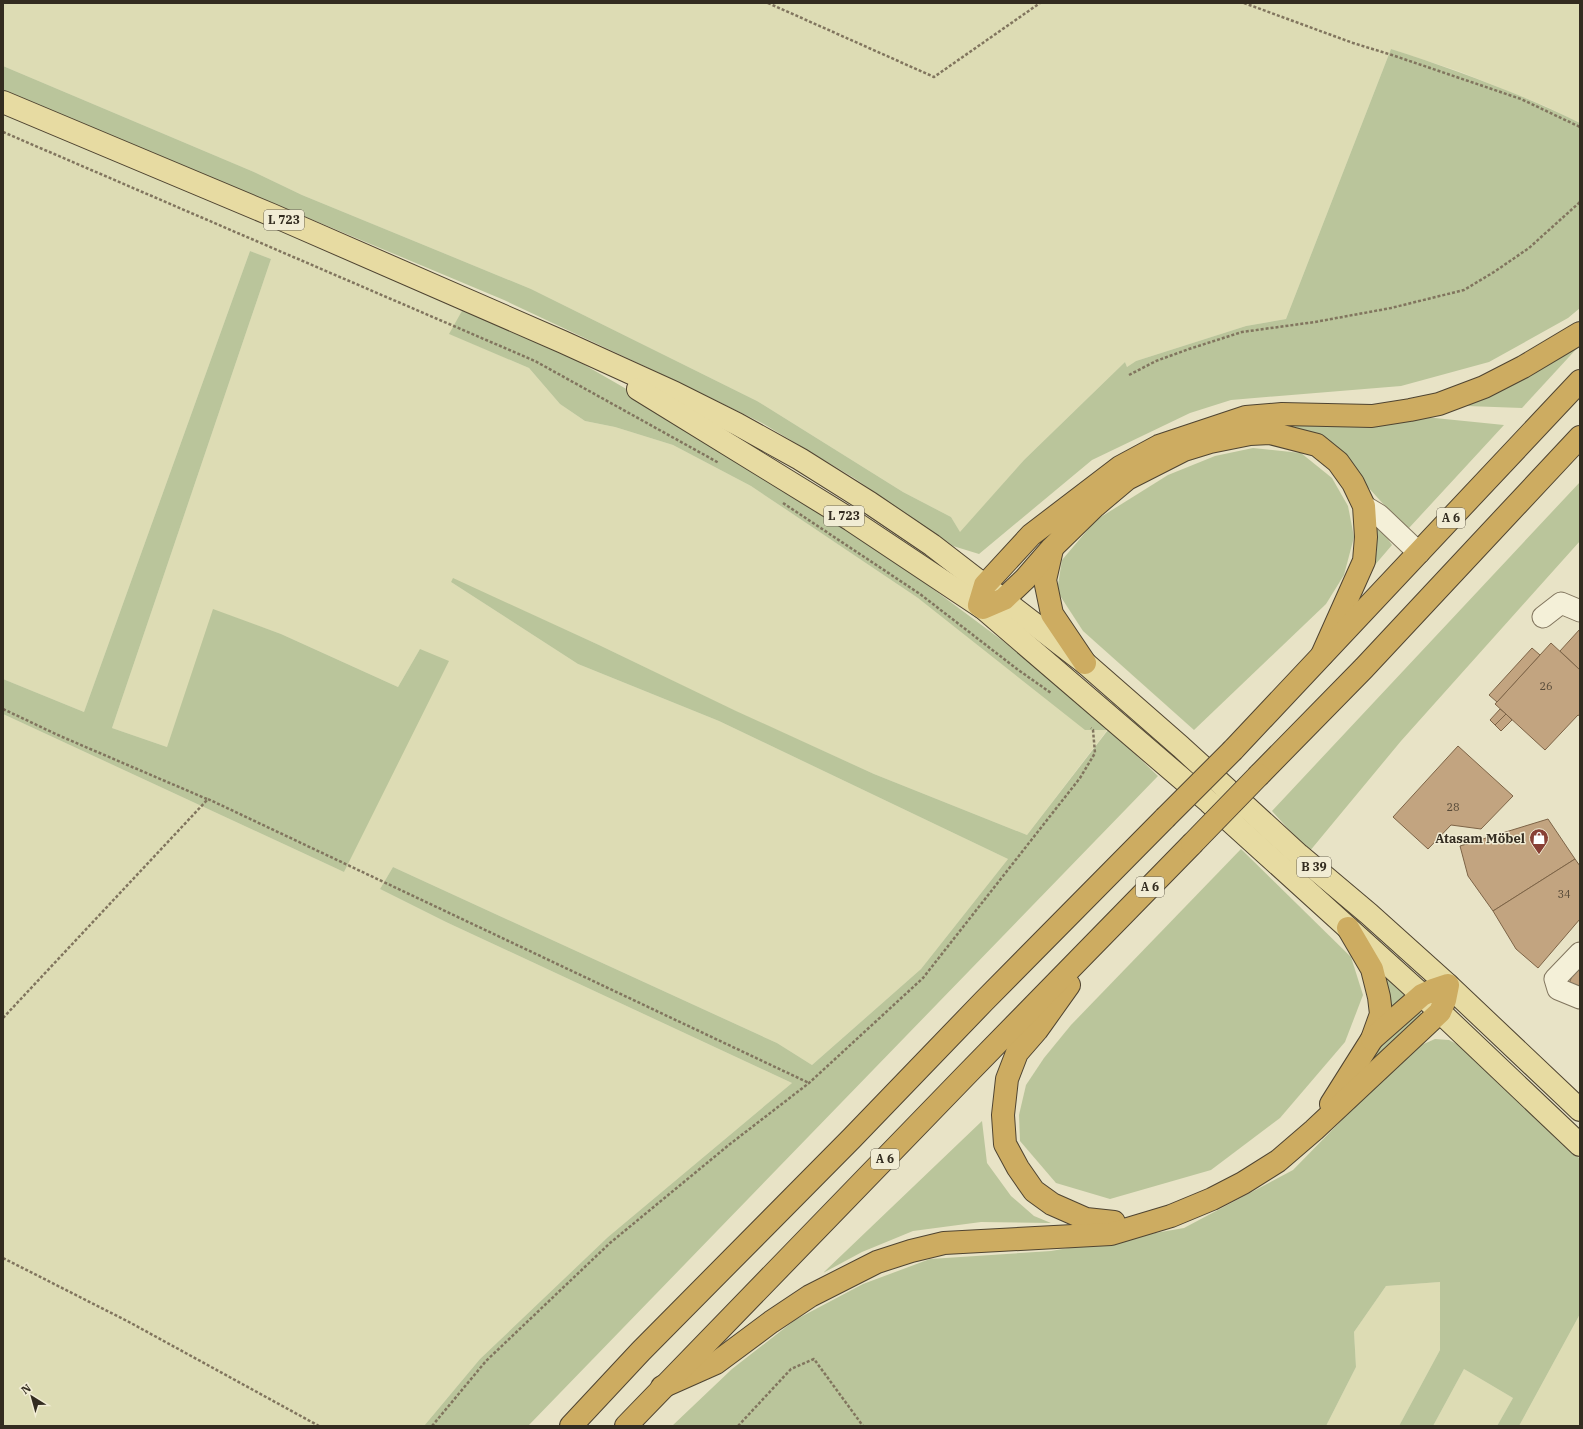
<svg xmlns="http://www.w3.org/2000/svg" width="1583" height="1429" viewBox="0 0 1583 1429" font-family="'IBM Plex Serif',serif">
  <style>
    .farmland { fill: #dddcb4 }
    .green { fill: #bac59b }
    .building { fill: #c2a480; stroke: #7d6447 }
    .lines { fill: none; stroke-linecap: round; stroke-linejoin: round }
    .minor-casing { stroke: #81755e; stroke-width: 23 }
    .major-casing { stroke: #4f4431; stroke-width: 24 }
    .highway-casing { stroke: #4f4431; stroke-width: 24 }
    .path { stroke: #81755e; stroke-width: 2.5; stroke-dasharray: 3 2; stroke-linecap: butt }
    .minor { stroke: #f4f0d8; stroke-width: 21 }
    .major { stroke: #e7dba2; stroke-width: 22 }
    .highway { stroke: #cdac61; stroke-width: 22 }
    .highway-bridge-casing { stroke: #4f4431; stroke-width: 24; stroke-linecap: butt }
    .highway-bridge { stroke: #cdac61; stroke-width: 22 }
    .labels { text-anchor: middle; stroke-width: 3; stroke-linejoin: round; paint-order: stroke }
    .number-label { font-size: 11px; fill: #574a38 }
    .shield { fill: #f1ecd4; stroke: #6c6656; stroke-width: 1 }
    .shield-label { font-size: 12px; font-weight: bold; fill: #332c20 }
    .poi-label { font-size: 13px; font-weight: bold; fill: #332c20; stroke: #f1ecd4; text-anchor: end }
  </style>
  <rect width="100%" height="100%" fill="#e8e3c6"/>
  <g class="farmland">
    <polygon points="3,3 1580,3 1580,123 1545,106 1458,71 1391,49 1286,319 1246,326 1136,361 1127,367 1125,362 1024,460 960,533 951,517 903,492 757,401 531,289 302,195 254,172 3,66"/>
    <polygon points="3,113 463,309 450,334 529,368 560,404 585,421 615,427 673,445 751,486 918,598 1108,729 1027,835 874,774 735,711 599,645 453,579 451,582 578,664 719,721 1008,859 921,969 812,1065 777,1043 393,867 380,889 446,922 792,1083 608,1237 480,1359 424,1426 3,1426 3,714 344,872 420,649 398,687 281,634 214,610 167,747 112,728 271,259 250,251 84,712 3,679"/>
    <polygon points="1440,1282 1440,1350 1399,1426 1326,1426 1356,1367 1354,1332 1386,1286"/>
    <polygon points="1580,1314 1580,1426 1519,1426"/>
    <polygon points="1464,1369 1513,1398 1497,1426 1433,1426"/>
  </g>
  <g class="green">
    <path d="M1391,49C1456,70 1519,93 1580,123V308L1568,318L1489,362L1401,386L1231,400L1190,413L1092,460L979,554L953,546L854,478L762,423L676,381L504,300L3,90V66L254,172L302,195L531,289L757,401L903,492L951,517L960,532L1024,460L1125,362L1127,367L1136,361L1246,326L1286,319Z"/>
    <polygon points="250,251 271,259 112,728 167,747 213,609 281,634 398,687 420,649 449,661 344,872 3,714 3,679 84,712"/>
    <polygon points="463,309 576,360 649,402 859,534 1003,641 1092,713 1158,776 528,1426 424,1426 480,1359 608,1237 792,1083 446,922 380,889 393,867 777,1043 812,1065 921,969 1008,859 719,721 578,664 451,582 453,578 599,645 736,711 874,774 1027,835 1108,730 1085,730 918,598 751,486 673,445 615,427 585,421 560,404 529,368 449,334"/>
    <polygon points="1580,345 1522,408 1467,406 1463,404"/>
    <polygon points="1415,416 1504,425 1409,528 1397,519 1366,485 1279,425"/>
    <polygon points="1253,448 1301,453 1332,478 1348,506 1354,537 1344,575 1326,604 1194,730 1083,631 1057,591 1062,560 1096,520 1168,475 1215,456"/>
    <polygon points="1580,482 1580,541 1401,741 1309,852 1272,811"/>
    <polygon points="1376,522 1392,545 1374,566 1377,549"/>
    <polygon points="1241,849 1351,957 1363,995 1345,1042 1280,1118 1211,1170 1110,1199 1056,1183 1020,1141 1019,1115 1026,1085 1044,1058 1071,1025"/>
    <polygon points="1382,972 1408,993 1388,1013"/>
    <polygon points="1420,1010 1421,1014 1412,1025 1362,1071 1357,1067"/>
    <polygon points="1435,1039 1449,1040 1468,1050 1580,1159 1580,1314 1519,1426 1497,1426 1513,1398 1464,1369 1433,1426 1399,1426 1440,1350 1440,1282 1386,1286 1354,1332 1356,1367 1326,1426 672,1426 732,1369 795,1320 863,1284 930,1259 1051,1251 1184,1228 1293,1170 1391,1070 1419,1046"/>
    <polygon points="982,1121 987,1163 1011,1196 1034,1216 1051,1223 981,1222 913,1231 862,1252 823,1273"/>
  </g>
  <g class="building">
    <polygon points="1580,629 1580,670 1560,651"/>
    <polygon points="1551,643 1580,670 1580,716 1578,715 1545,750 1495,704"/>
    <polygon points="1532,648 1540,655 1497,702 1489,695"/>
    <polygon points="1500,709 1506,714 1495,725 1490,720"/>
    <polygon points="1506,714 1512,720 1501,731 1495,725"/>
    <polygon points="1458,746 1513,796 1481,829 1451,825 1428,849 1393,817"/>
    <polygon points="1548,819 1575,859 1493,911 1468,876 1460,846"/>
    <polygon points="1575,859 1580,866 1580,919 1538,968 1516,949 1493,911"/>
    <polygon points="1579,959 1580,959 1580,991 1568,986"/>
  </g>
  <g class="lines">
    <defs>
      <g id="minor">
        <polyline points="1364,506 1379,515 1419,553"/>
        <polyline points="1543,617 1561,603 1580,611"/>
        <polyline points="1580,953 1555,979 1558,989 1580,998"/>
      </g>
      <g id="major">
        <polyline points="3,102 272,215 563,342 675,393 737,424 800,459 870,503 932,545 1085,663 1181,747 1299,855 1369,914 1448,985 1580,1110"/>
        <polyline points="638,389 851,520 983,608 1209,802 1422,995 1580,1145"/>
      </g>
      <g id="highway">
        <polyline points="1052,549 1045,580 1052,614 1085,663"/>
        <polyline points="1322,655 1364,561 1366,537 1364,506 1353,483 1338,462 1317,445 1270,433 1250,434 1210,442 1184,450 1127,479 1095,506 1052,548 1025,579 1004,599 983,608 979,605 985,585 1031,535 1120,467 1159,446 1246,417 1282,414 1372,416 1410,410 1439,404 1484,387 1523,367 1580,333"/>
        <polyline points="1233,750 1580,381"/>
        <polyline points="1259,775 1364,668 1580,437"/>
        <polyline points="1069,985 1037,1030 1017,1053 1007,1079 1003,1115 1005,1144 1018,1168 1034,1191 1052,1204 1086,1219 1114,1222"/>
        <polyline points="1331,1104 1372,1039 1381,1014 1379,997 1372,969 1348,928"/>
        <polyline points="662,1387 716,1363 771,1322 810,1296 877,1262 911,1251 944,1243 1111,1234 1171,1216 1212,1199 1243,1183 1278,1161 1314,1130 1440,1012 1445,1000 1448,985 1433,990 1422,995 1372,1039"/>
        <polyline points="571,1426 641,1351 852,1138 984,1001 1165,818"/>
        <polyline points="626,1426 968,1073 1192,844"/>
      </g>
    </defs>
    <use href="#minor" class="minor-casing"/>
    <use href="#major" class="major-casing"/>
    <use href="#highway" class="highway-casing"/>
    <g class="path">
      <polyline points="768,3 934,77 1040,3"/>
      <polyline points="1244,3 1353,43 1392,55 1521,99 1580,127"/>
      <polyline points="3,132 535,361 719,463"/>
      <polyline points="1129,375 1156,361 1189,349 1242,332 1315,322 1391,308 1464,290 1494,272 1529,248 1580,202"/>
      <polyline points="783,503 920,594 1017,669 1051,693"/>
      <polyline points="3,709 60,736 207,799"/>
      <polyline points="3,1018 208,799 809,1083"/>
      <polyline points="3,1258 129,1322 319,1426"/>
      <polyline points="432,1426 486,1361 610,1243 730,1144 809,1083 923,978 1080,778 1095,753 1093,730 1091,728"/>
      <polyline points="738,1426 791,1369 814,1359 863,1426"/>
    </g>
    <use href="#minor" class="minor"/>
    <use href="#major" class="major"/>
    <use href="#highway" class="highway"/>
    <defs>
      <g id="highway-bridge">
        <polyline points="1165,818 1233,750"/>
        <polyline points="1192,844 1259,775"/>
      </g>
    </defs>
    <use href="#highway-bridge" class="highway-bridge-casing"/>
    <use href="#highway-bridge" class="highway-bridge"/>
  </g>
  <defs>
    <symbol id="shop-pin" viewBox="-11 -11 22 30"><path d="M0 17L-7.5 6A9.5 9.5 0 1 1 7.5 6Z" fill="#884035" stroke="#f1ecd4"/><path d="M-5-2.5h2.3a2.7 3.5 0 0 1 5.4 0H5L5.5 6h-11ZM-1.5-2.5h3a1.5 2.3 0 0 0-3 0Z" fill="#fff"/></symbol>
  </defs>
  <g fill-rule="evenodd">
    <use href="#shop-pin" x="1528" y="827" width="22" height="30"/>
  </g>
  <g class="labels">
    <g class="number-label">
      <text x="1546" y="690">26</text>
      <text x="1453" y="811">28</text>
      <text x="1564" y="898">34</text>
    </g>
    <g class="shield">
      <rect x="264" y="210" width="40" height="20" rx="3"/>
      <rect x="824" y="506" width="40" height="20" rx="3"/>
      <rect x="1437" y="508" width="28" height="20" rx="3"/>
      <rect x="1297" y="857" width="34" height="20" rx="3"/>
      <rect x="1136" y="877" width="28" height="20" rx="3"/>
      <rect x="871" y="1149" width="28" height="20" rx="3"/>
    </g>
    <g class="shield-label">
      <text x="284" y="224">L 723</text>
      <text x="844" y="520">L 723</text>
      <text x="1451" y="522">A 6</text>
      <text x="1314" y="871">B 39</text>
      <text x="1150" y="891">A 6</text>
      <text x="885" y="1163">A 6</text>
    </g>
    <g class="poi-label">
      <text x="1525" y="843">Atasam Möbel</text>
    </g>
  </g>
  <rect width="1583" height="1429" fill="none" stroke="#332c20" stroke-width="8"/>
  <g transform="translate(32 1397) rotate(323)" stroke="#f1ecd4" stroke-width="3" paint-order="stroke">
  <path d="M0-3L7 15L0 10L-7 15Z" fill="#332c20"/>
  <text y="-6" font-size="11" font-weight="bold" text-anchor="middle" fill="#332c20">N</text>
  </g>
</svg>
